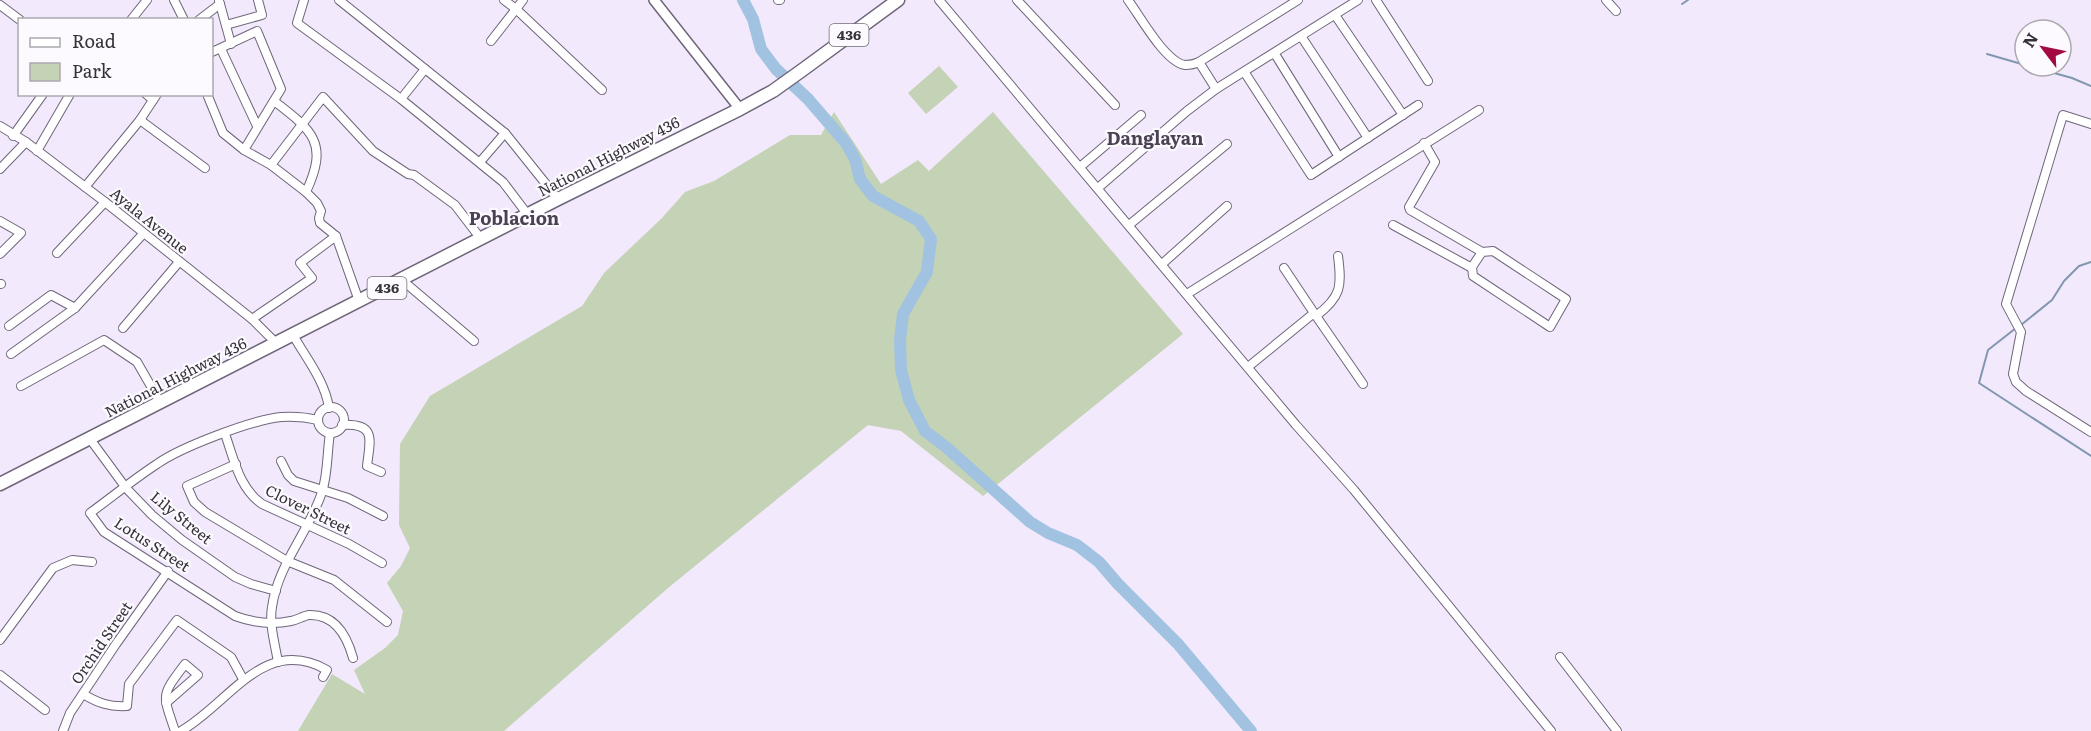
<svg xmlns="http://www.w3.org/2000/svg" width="2091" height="731" viewBox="0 0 2091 731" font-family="Literata,serif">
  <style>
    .green { fill: #c4d2b5 }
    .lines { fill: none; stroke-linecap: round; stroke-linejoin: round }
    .stream { stroke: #8197af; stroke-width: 2 }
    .river { stroke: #a1c3e1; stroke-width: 12 }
    .minor-casing { stroke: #6f6579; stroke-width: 10 }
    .tertiary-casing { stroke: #6f6579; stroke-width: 12 }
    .primary-casing { stroke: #6f6579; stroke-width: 15 }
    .minor { stroke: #fff; stroke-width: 8 }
    .tertiary { stroke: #fff; stroke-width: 9 }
    .primary { stroke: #fff; stroke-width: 12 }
    .labels { text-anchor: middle; stroke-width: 4.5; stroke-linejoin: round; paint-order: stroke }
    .shield { fill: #fcfafe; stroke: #716d74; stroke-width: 1.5 }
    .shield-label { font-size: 14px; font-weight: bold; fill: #353039 }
    .street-label { font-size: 15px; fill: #353039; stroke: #fcfafe }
    .quarter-label { font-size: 18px; font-weight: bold; fill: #4a4153; stroke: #fcfafe }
  </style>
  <rect width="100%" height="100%" fill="#f2e9fc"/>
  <g class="green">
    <polygon points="939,66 958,87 926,114 908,93"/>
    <polygon points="834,112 881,184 918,160 929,171 993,112 1183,334 983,496 901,431 868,425 668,588 504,731 298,731 332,674 365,694 354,670 385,648 398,635 403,611 387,583 401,566 410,548 399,525 400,444 430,396 582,306 604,273 662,218 685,192 714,181 790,135 821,135"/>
  </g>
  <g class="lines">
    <g class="stream">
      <polyline points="1682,4 1688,0"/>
      <polyline points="1987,54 2025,65"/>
      <polyline points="2029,66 2072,78 2091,86"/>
      <polyline points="2021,325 2052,300 2064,281 2079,266 2091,262"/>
      <polyline points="2016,328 1988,350 1979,383 2091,456"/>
    </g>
    <polyline class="river" points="743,0 753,19 761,49 776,69 808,99 846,143 855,159 860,179 873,196 919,221 931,239 927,272 903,314 900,340 901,370 909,400 925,431 946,447 1030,522 1048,533 1077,545 1099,562 1118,584 1178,644 1251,731"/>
    <defs>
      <g id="minor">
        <polyline points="174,0 184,20"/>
        <polyline points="304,0 297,23 401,99 503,182 528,215"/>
        <polyline points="339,0 505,133 558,199"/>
        <polyline points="504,0 516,9 523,0"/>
        <polyline points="778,0 780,0"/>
        <polyline points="939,0 1296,425 1354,490 1551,731"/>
        <polyline points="1017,0 1115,105"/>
        <path d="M1128,0C1140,16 1165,62 1185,65C1190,65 1195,64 1199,62L1298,0"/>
        <polyline points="1376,0 1428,81"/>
        <polyline points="1606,0 1616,11"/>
        <polyline points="220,4 231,44"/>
        <polyline points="0,5 20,20"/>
        <polyline points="1335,15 1403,115"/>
        <polyline points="131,20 147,0"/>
        <polyline points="199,20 220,4 219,1"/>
        <polyline points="226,25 262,15 258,0"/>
        <polyline points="1301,36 1368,138"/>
        <polyline points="491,41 516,9 602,90"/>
        <polyline points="221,49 257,126"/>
        <polyline points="212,52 257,31 281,89 244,150"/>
        <polyline points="1275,54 1339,157"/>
        <polyline points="1199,62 1216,89"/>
        <polyline points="1245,73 1311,175 1418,105"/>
        <polyline points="146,94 153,100"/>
        <polyline points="207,94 223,133 244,150 271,165 306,192"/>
        <polyline points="401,99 425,69"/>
        <path d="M274,101C313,131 329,143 306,192L317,203L321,211L319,218L320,223L336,236L359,301"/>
        <polyline points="140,120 205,168"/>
        <polyline points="2091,124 2063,115 2006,304 2021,332 2013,374 2016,382 2026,391 2091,432"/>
        <polyline points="0,126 26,142 105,202 252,319 276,343"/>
        <polyline points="13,136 43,94"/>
        <polyline points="1424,143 1435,162 1409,207 1410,210 1482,252 1493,251 1566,299 1550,327 1473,276 1472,267 1482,252"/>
        <polyline points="37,151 70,94"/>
        <polyline points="480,162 505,133"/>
        <polyline points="271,165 323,97 373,151 408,174 414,175 455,205 481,239"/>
        <polyline points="1080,167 1141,115"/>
        <polyline points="0,169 26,142"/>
        <polyline points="85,187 140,120 157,94"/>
        <polyline points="1098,188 1187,111 1216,89 1358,0"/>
        <polyline points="0,221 21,233 0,254"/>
        <polyline points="1129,225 1227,144"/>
        <polyline points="1393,225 1472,268"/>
        <polyline points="57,253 105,202"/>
        <polyline points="1162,264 1227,206"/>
        <polyline points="402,280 474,341"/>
        <polyline points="0,284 1,284"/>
        <polyline points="1187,294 1479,110"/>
        <polyline points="1314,313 1363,384"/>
        <path d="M1316,316C1341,297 1342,287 1338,256"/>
        <polyline points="252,319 312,278 300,263 336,236"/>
        <polyline points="9,326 51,295 75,308"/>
        <polyline points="123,328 179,262"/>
        <path d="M293,335C306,358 325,381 329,408"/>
        <polyline points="11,354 75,308 143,234"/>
        <polyline points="1248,367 1314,313 1284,268"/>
        <polyline points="21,386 104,340 137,362 160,402"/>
        <circle cx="331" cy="420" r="13"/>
        <path d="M318,420C306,417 294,416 281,417C252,420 181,447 157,464C134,479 112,497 90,513L104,532L235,616C254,623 272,625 291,621C297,620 303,616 309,615C335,614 347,636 353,658"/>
        <path d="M342,425C377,423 370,440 367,466L381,472"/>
        <path d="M225,434C234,459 239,488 262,504L349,544L382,563"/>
        <polyline points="90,439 126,488 152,515 182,540 235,577 251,584 276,591"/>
        <polyline points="281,461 288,475 294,481 348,498 383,516"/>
        <polyline points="236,464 187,486 194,502 205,512 287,561 334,580 387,622"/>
        <polyline points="0,640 53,568 72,560 92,562"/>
        <polyline points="1560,657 1617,731"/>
        <path d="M278,662C275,644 269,624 272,607C278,564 309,532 322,492C328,474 327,452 330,433"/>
        <polyline points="0,675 45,710"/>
        <path d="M83,694C98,703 109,707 127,706L129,684L177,620L231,657L243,679"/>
        <path d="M166,703L198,675L185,664C161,696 162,693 175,731"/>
        <polyline points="63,731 70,713 116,644 168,571"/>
        <path d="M181,731C229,704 264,634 327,670L323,677"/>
      </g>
      <polyline id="tertiary" points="654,0 740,109"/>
      <polyline id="primary" points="0,484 558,199 740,109 773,91 801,71 898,0"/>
    </defs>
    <use href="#minor" class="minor-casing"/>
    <use href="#tertiary" class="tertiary-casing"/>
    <use href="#primary" class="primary-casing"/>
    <use href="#minor" class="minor"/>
    <use href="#tertiary" class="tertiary"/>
    <use href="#primary" class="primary"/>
  </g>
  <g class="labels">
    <g class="shield">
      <rect x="829.5" y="24" width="39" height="22" rx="4.5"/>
      <rect x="367.5" y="277" width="39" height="22" rx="4.5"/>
    </g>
    <g class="shield-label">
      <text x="849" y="40">436</text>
      <text x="387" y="293">436</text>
    </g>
    <g class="street-label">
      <text transform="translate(609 157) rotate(-27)" y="5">National Highway 436</text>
      <text transform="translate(149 221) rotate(39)" y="5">Ayala Avenue</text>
      <text transform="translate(176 378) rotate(-27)" y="5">National Highway 436</text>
      <text transform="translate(308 510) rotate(26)" y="5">Clover Street</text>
      <text transform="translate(181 518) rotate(39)" y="5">Lily Street</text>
      <text transform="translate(152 545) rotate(33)" y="5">Lotus Street</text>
      <text transform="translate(102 643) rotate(-56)" y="5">Orchid Street</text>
    </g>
    <g class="quarter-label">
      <text x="1155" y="145">Danglayan</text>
      <text x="514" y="225">Poblacion</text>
    </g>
  </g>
  <rect x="18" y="18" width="195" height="78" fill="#fcfafe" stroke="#aca9af" stroke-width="1.5"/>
  <rect x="30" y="38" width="30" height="9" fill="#ffffff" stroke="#aca9af" stroke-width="1.5"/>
  <text x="72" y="48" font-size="18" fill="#353039">Road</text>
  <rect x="30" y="63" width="30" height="18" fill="#c4d2b5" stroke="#aca9af" stroke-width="1.5"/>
  <text x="72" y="78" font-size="18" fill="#353039">Park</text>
  <g transform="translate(2043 48) rotate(302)"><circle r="28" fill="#fcfafe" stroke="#aca9af" stroke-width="1.5"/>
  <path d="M0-4.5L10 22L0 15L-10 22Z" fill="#a30a44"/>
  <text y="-9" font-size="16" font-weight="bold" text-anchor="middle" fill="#353039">N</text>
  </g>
</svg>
